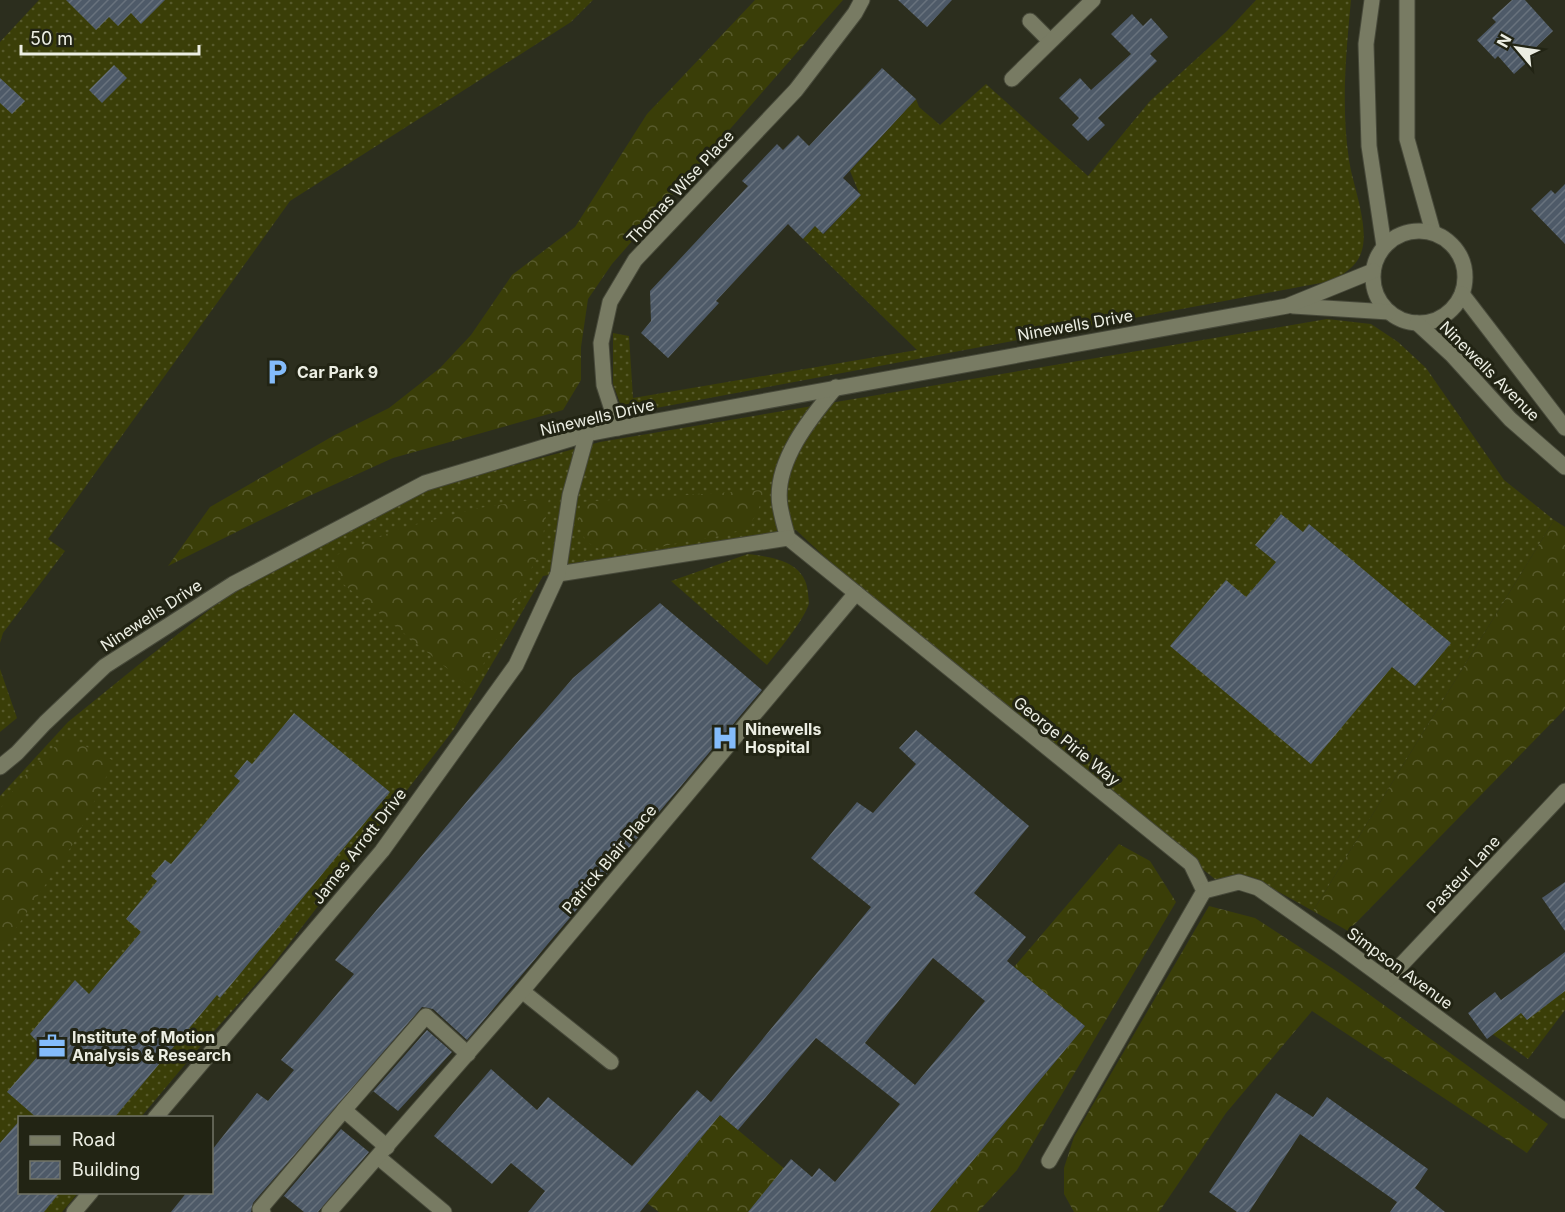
<svg xmlns="http://www.w3.org/2000/svg" width="1565" height="1212" viewBox="0 0 1565 1212" font-family="Inter,sans-serif">
  <style>
    .grass { fill: url(#grass-dots) }
    .forest { fill: url(#forest-crowns) }
    .building { fill: url(#building-hatch); fill-rule: evenodd }
    .lines { fill: none; stroke-linecap: round; stroke-linejoin: round }
    .minor-casing { stroke: #47493a; stroke-width: 17 }
    .minor { stroke: #787b63; stroke-width: 15 }
    .labels { text-anchor: middle; stroke-width: 6; stroke-linejoin: round; paint-order: stroke }
    .street-label { font-size: 16px; fill: #eceee3; stroke: #222414 }
    .poi-label { font-size: 16px; font-weight: bold; fill: #eceee3; stroke: #222414; text-anchor: start }
  </style>
  <defs>
    <pattern id="grass-dots" width="8" height="8" patternUnits="userSpaceOnUse" patternTransform="scale(1.5)"><rect width="8" height="8" fill="#3a3e08"/><path d="M2 2h.1M6 6h.1" fill="none" stroke="#575a2c" stroke-width="1.8" stroke-linecap="round"/></pattern>
    <pattern id="forest-crowns" width="20" height="18" patternUnits="userSpaceOnUse" patternTransform="scale(1.5)"><rect width="20" height="18" fill="#3a3e08"/><path d="M2 6a3 3 0 1 1 6 0M12 15a3 3 0 1 1 6 0" fill="none" stroke="#575a2c"/></pattern>
    <pattern id="building-hatch" width="6" height="6" patternUnits="userSpaceOnUse" patternTransform="scale(1.5)"><rect width="6" height="6" fill="#4e5a68"/><path d="M-1 1l2-2M0 6l6-6M5 7l2-2" fill="none" stroke="#68727d"/></pattern>
  </defs>
  <rect width="100%" height="100%" fill="#2c2e1e"/>
  <g class="grass">
    <polygon points="39,0 593,0 571,22 290,201 48,539 65,551 3,633 0,643 0,42"/>
    <path d="M1256,0H1351C1346,53 1341,107 1349,160C1353,186 1369,225 1362,250C1358,266 1344,274 1331,281L624,414L613,384V333L629,336L633,398L917,350L803,239L815,226L824,234L860,195L850,171L916,99L919,107L940,125L986,84L1088,176L1150,101L1227,31Z"/>
    <polygon points="1327,319 1371,324 1398,342 1426,368 1504,480 1554,520 1313,911 1252,877 1238,875 1216,880 856,586 796,530 543,576 454,729 272,966 193,1055 141,1117 20,1118 20,1192 78,1193 62,1212 0,1212 0,796 68,722 142,662 236,589 429,488 600,442"/>
    <path d="M748,554C774,557 806,562 808,593C808,594 809,602 809,603C805,619 778,651 767,665L671,581Z"/>
    <polygon points="0,669 17,718 0,732"/>
    <polygon points="1565,982 1565,1010 1528,1059 1488,1031"/>
  </g>
  <g class="forest">
    <polygon points="755,0 843,0 612,264 588,299 581,347 581,380 563,410 393,458 309,496 168,566 210,507 333,436 389,408 440,368 471,335 512,275 575,227 647,114"/>
    <path d="M763,490C762,501 757,520 746,526C730,537 703,538 684,542C655,547 581,570 579,520C578,514 580,507 581,502Z"/>
    <polygon points="549,497 541,549 491,651 470,687 342,583 334,556 399,529 479,508"/>
    <polygon points="1554,520 1565,527 1565,709 1348,931 1313,911"/>
    <polygon points="66,736 114,761 75,841 0,952 0,809 23,777"/>
    <polygon points="1119,844 1150,861 1176,902 1017,1170 978,1212 930,1212 1085,1026 1014,967"/>
    <polygon points="1209,906 1255,918 1341,974 1548,1124 1527,1153 1312,1011 1226,1113 1159,1212 1074,1212 1064,1194 1064,1168 1074,1137"/>
    <polygon points="720,1115 804,1185 748,1212 659,1212 647,1203"/>
  </g>
  <g class="building">
    <polygon points="66,0 165,0 141,24 131,13 118,26 109,17 96,30"/>
    <polygon points="898,0 952,0 927,27"/>
    <polygon points="1512,0 1525,0 1553,31 1532,51 1535,55 1514,74 1498,56 1495,59 1477,40 1496,22 1492,18"/>
    <polygon points="1132,14 1143,26 1151,18 1168,37 1150,54 1157,61 1098,118 1105,125 1088,141 1072,125 1079,118 1059,98 1080,78 1091,90 1131,54 1111,34"/>
    <polygon points="114,65 127,78 102,103 89,90"/>
    <polygon points="882,68 916,99 843,178 861,195 823,234 815,226 803,239 788,224 716,301 719,303 668,358 641,333 651,321 650,291 748,186 742,181 777,144 783,150 798,135 809,146"/>
    <polygon points="0,78 25,101 12,114 0,103"/>
    <polygon points="1565,184 1565,244 1531,209 1551,190 1555,194"/>
    <polygon points="1281,514 1303,532 1309,524 1451,643 1415,686 1392,667 1311,764 1170,646 1226,580 1246,597 1276,562 1255,545"/>
    <polygon points="660,603 762,690 467,1040 433,1009 422,1007 253,1203 251,1212 171,1212 187,1192 212,1192 212,1150 257,1093 268,1101 294,1070 281,1060 354,974 335,960 489,775 573,678"/>
    <polygon points="294,713 390,792 220,998 217,995 114,1118 37,1118 7,1092 44,1049 30,1034 75,980 89,994 141,932 126,919 157,881 151,876 165,860 171,864 240,781 234,776 247,760 252,764"/>
    <path d="M916,730L1029,826L974,893L1026,937L1007,961L1085,1026L930,1212H748L791,1159L812,1177L819,1168L835,1182L900,1104L816,1038L738,1130L720,1115L640,1212H528L545,1191L511,1163L492,1184L434,1136L491,1069L537,1110L548,1097L632,1166L697,1090L711,1102L871,907L811,858L857,802L873,813L916,764L899,748ZM933,958L985,1001L915,1085L865,1043Z"/>
    <polygon points="1565,882 1565,931 1542,898"/>
    <polygon points="1565,952 1565,991 1527,1020 1521,1013 1487,1039 1468,1013 1495,992 1501,1000"/>
    <polygon points="427,1030 452,1052 398,1111 373,1091 369,1096"/>
    <polygon points="1276,1093 1313,1117 1327,1097 1428,1169 1415,1188 1445,1212 1390,1212 1397,1202 1300,1134 1249,1212 1237,1212 1209,1192"/>
    <polygon points="20,1120 20,1192 60,1192 44,1212 0,1212 0,1143"/>
    <polygon points="341,1129 369,1152 318,1212 304,1212 284,1196 282,1198"/>
  </g>
  <g class="lines">
    <defs>
      <g id="minor">
        <polyline points="1372,0 1366,44 1369,146 1384,246"/>
        <polyline points="1407,0 1407,139 1433,232"/>
        <polyline points="1030,21 1050,41"/>
        <polyline points="1012,79 1093,0"/>
        <circle cx="1419" cy="277" r="46"/>
        <polyline points="1462,294 1565,428"/>
        <polyline points="1293,306 1389,312"/>
        <polyline points="1417,323 1452,355 1510,419 1565,467"/>
        <path d="M836,387C811,417 773,463 780,506C782,517 785,528 788,538L1191,864L1204,891L1049,1161"/>
        <polyline points="618,428 604,385 601,343 610,302 635,260 796,90 855,13 862,0"/>
        <polyline points="558,574 788,538"/>
        <polyline points="0,767 17,753 45,723 105,666 233,584 425,483 587,434 618,428 1287,306 1373,271"/>
        <polyline points="1204,891 1239,882 1258,888 1339,945 1565,1111"/>
        <polyline points="1387,980 1565,791"/>
        <polyline points="522,991 611,1062"/>
        <polyline points="344,1110 426,1016 468,1054"/>
        <polyline points="155,1118 382,851 516,665 558,574 570,495 587,434"/>
        <polyline points="378,1157 444,1212"/>
        <polyline points="74,1212 91,1192"/>
        <polyline points="263,1212 260,1209 344,1110 387,1147"/>
        <polyline points="329,1212 522,991 856,593"/>
      </g>
    </defs>
    <use href="#minor" class="minor-casing"/>
    <use href="#minor" class="minor"/>
  </g>
  <defs>
    <symbol id="parking-bare" viewBox="-9 -9 18 18"><path d="M-3.5-5.5H1a3.5 3.5 0 0 1 0 7H-1V5.5H-3.5ZM-1-3.4V-.6H.8a1.4 1.4 0 0 0 0-2.8Z" fill="#84bcfb" stroke="#222414" stroke-width="2.5" paint-order="stroke"/></symbol>
    <symbol id="hospital-bare" viewBox="-9 -9 18 18"><path d="M-5-5h3v3.5h4V-5h3V5h-3V1.5h-4V5h-3Z" fill="#84bcfb" stroke="#222414" stroke-width="2.5" paint-order="stroke"/></symbol>
    <symbol id="office-bare" viewBox="-9 -9 18 18"><path d="M-6-3h4V-5.5h4V-3h4V5H-6ZM-1-4.5V-3h2v-1.5ZM-6 0V1H6V0Z" fill="#84bcfb" stroke="#222414" stroke-width="2.5" paint-order="stroke"/></symbol>
  </defs>
  <g fill-rule="evenodd">
    <use href="#parking-bare" x="258" y="353" width="38" height="38"/>
    <use href="#hospital-bare" x="706" y="719" width="38" height="38"/>
    <use href="#office-bare" x="33" y="1027" width="38" height="38"/>
  </g>
  <g class="labels">
    <g class="street-label">
      <text transform="translate(680 187) rotate(-47)" y="6">Thomas Wise Place</text>
      <text transform="translate(1075 325) rotate(-10)" y="6">Ninewells Drive</text>
      <text transform="translate(1490 371) rotate(45)" y="6">Ninewells Avenue</text>
      <text transform="translate(597 417) rotate(-13)" y="6">Ninewells Drive</text>
      <text transform="translate(151 615) rotate(-33)" y="6">Ninewells Drive</text>
      <text transform="translate(1067 741) rotate(39)" y="6">George Pirie Way</text>
      <text transform="translate(359 846) rotate(-52)" y="6">James Arrott Drive</text>
      <text transform="translate(609 859) rotate(-50)" y="6">Patrick Blair Place</text>
      <text transform="translate(1463 874) rotate(-47)" y="6">Pasteur Lane</text>
      <text transform="translate(1400 968) rotate(36)" y="6">Simpson Avenue</text>
    </g>
    <g class="poi-label">
      <text x="297" y="378">Car Park 9</text>
      <text x="745" y="735">Ninewells<tspan x="745" dy="18">Hospital</tspan></text>
      <text x="72" y="1043">Institute of Motion<tspan x="72" dy="18">Analysis &amp; Research</tspan></text>
    </g>
  </g>
  <rect x="18" y="1116" width="195" height="78" fill="#222414" stroke="#737567" stroke-width="1.5"/>
  <rect x="30" y="1136" width="30" height="9" fill="#787b63" stroke="#737567" stroke-width="1.5"/>
  <text x="72" y="1146" font-size="18" fill="#eceee3">Road</text>
  <rect x="30" y="1161" width="30" height="18" fill="url(#building-hatch)" stroke="#737567" stroke-width="1.5"/>
  <text x="72" y="1176" font-size="18" fill="#eceee3">Building</text>
  <g transform="translate(1517 48) rotate(299)" stroke="#222414" stroke-width="4.5" paint-order="stroke">
  <path d="M0-4.5L10 22L0 15L-10 22Z" fill="#eceee3"/>
  <text y="-9" font-size="16" font-weight="bold" text-anchor="middle" fill="#eceee3">N</text>
  </g>
  <path d="M21 45v9h178v-9" fill="none" stroke="#eceee3" stroke-width="3"/>
  <text x="30" y="45" font-size="18" fill="#eceee3" stroke="#222414" stroke-width="4.5" paint-order="stroke">50 m</text>
</svg>
